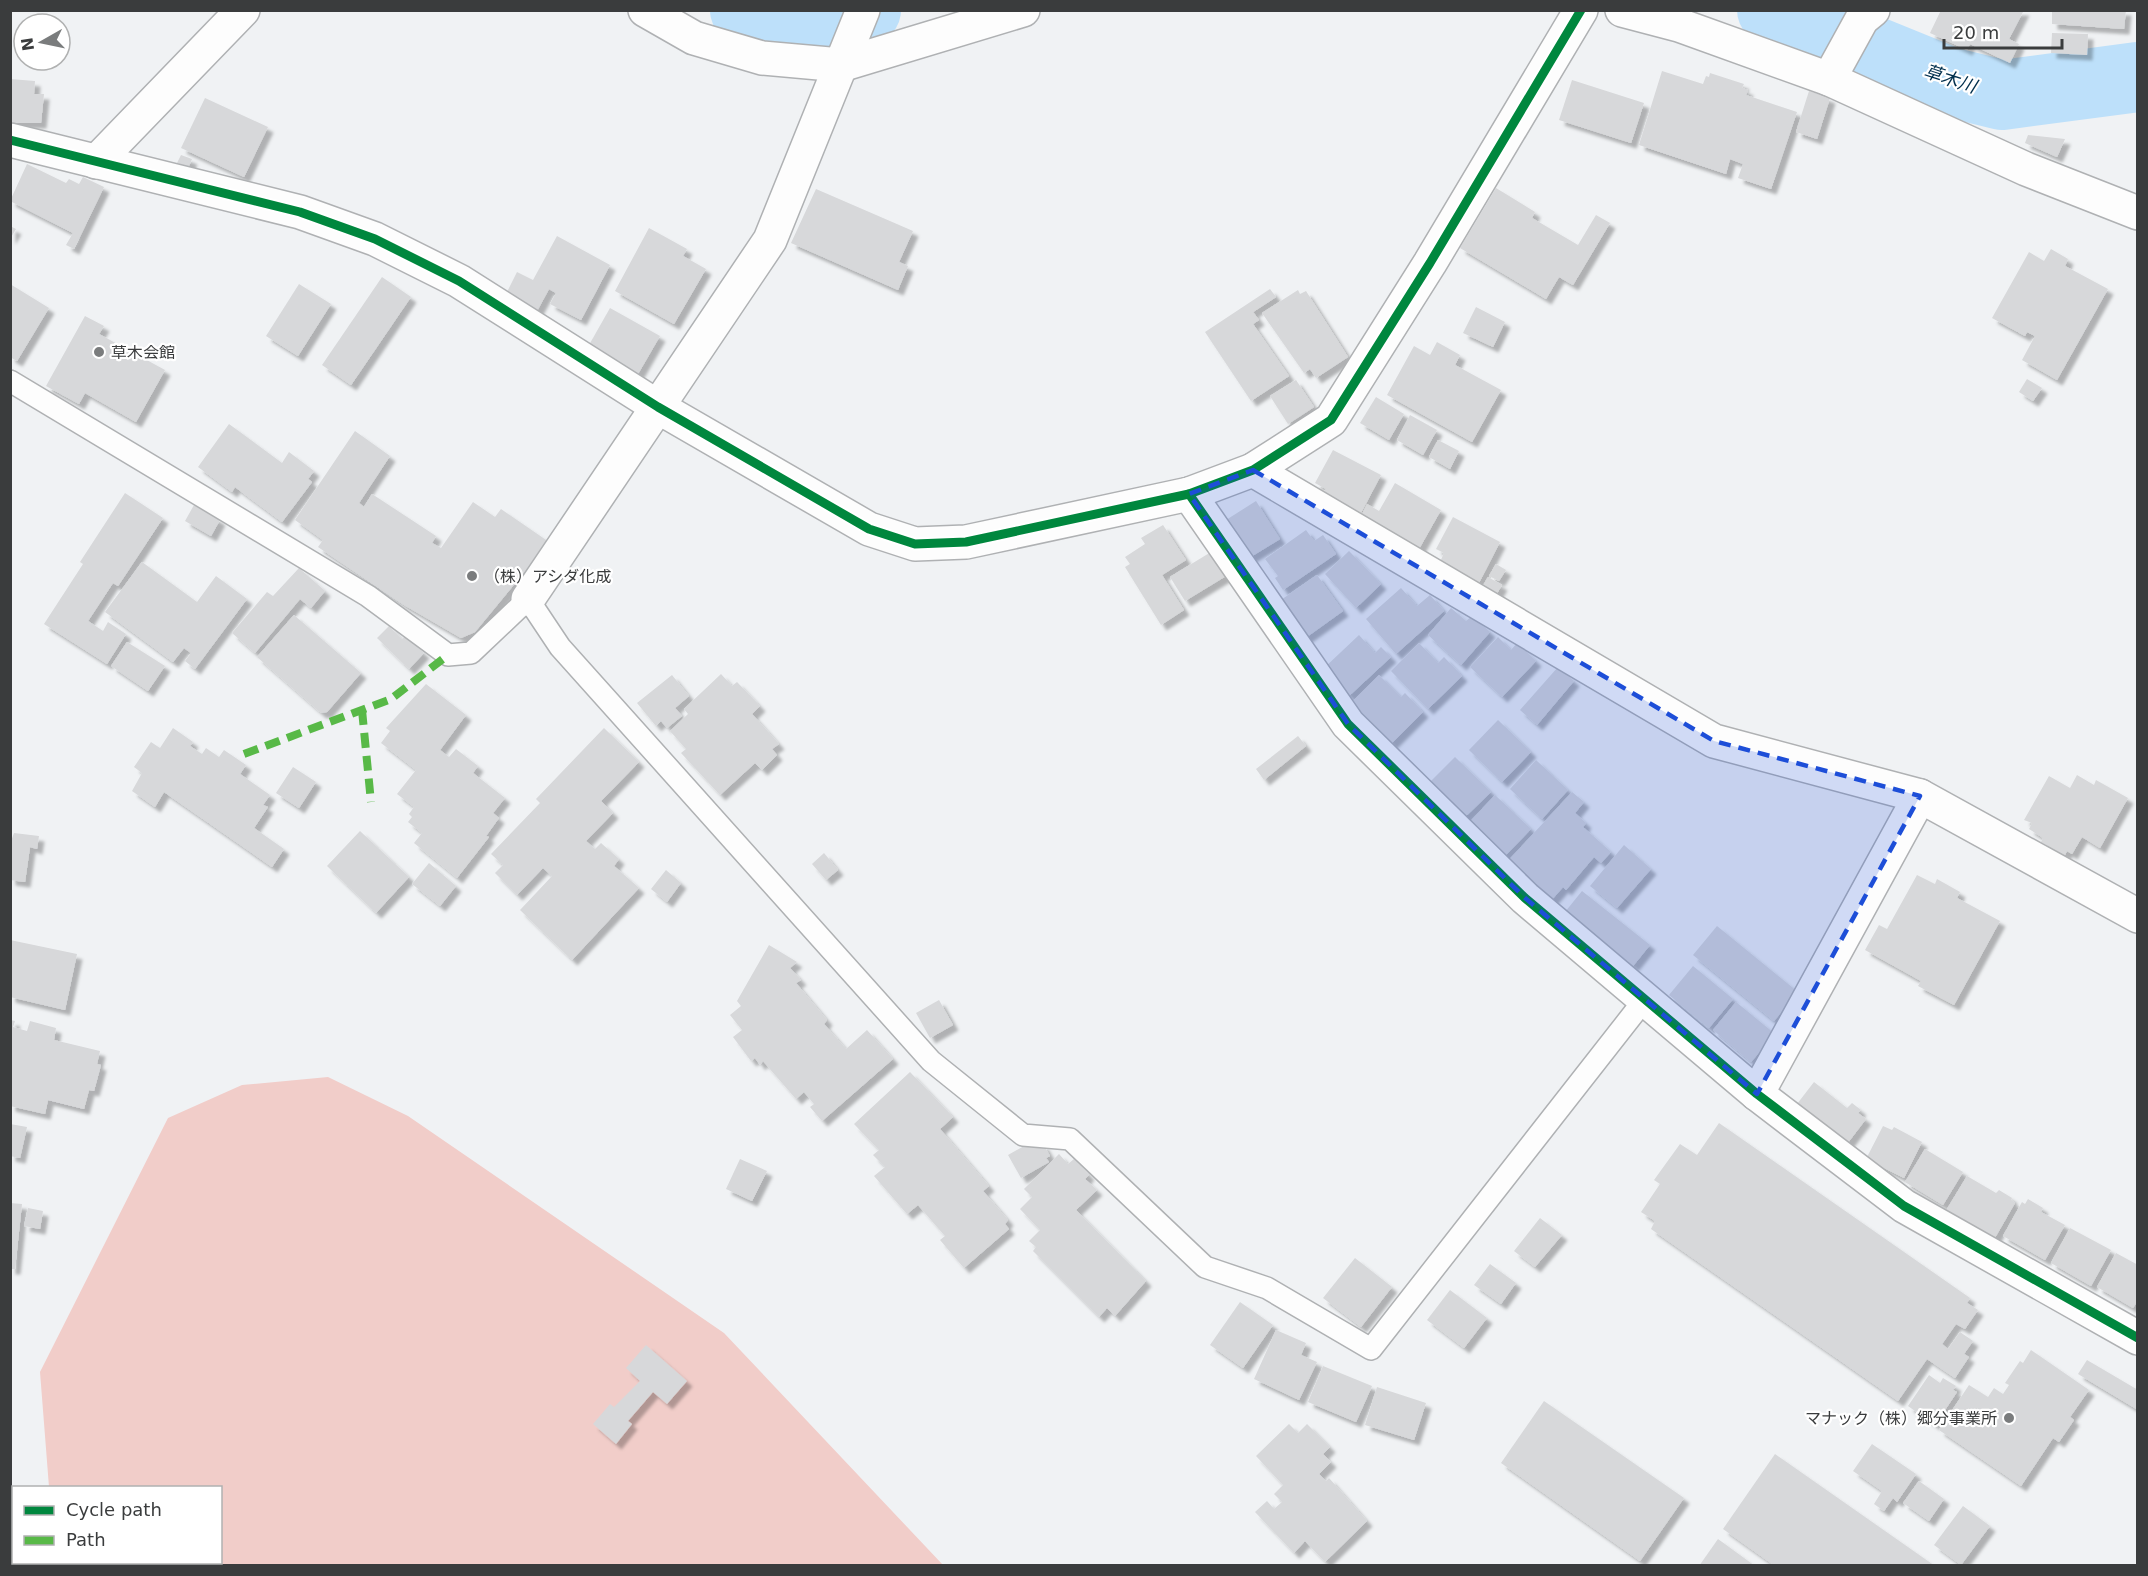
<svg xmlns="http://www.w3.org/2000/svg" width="2148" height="1576" viewBox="0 0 2148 1576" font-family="'DejaVu Sans','Noto Sans JP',sans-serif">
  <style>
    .green { fill: #f1cdc9 }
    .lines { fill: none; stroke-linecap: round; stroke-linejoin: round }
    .river { stroke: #bde0fa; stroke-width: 70 }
    .building { fill: #d7d8da; filter: url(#shadow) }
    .service-casing { stroke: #afb1b3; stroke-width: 24 }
    .minor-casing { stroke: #afb1b3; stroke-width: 36 }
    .service { stroke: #fdfdfd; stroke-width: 21 }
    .minor { stroke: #fdfdfd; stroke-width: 33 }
    .quiet { stroke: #58b947; stroke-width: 8; stroke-dasharray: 15 8; stroke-linecap: butt }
    .cycleway-casing { stroke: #fff; stroke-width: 13 }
    .cycleway { stroke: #00873e; stroke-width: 9 }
    .marked { fill: #1d4ed8; fill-opacity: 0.2; stroke: #1d4ed8; stroke-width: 4.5; stroke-dasharray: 12 8; stroke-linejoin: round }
    .poi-dot { fill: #7a7c7d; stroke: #fff; stroke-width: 2 }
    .labels { text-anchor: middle; stroke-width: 4.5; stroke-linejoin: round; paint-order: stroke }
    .poi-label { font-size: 16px; fill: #3a3c3d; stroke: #fff; text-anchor: start }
    .water-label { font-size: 18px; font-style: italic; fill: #002f4d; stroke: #fff }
  </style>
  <defs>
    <filter id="shadow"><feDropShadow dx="5.5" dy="5.5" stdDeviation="1.5" flood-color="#0004"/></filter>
  </defs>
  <rect width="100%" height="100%" fill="#f0f2f4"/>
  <polygon class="green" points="328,1077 408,1116 724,1333 943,1565 54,1565 54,1563 220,1562 220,1488 49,1487 40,1372 168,1118 242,1085"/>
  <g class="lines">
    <g class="river">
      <polyline points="745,10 818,22 866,10"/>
      <polyline points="1772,10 1949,82 2002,95 2138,77"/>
    </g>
  </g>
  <g class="building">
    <polygon points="1941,10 2024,10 2009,39 2019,44 2010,63 1970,44 1967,50 1930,33"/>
    <polygon points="2052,10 2126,10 2124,29 2052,24"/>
    <polygon points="2052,33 2088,34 2087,55 2051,53"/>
    <polygon points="1662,71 1703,84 1706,76 1709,77 1710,73 1744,84 1742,88 1748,90 1746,95 1797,112 1771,189 1738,178 1743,164 1730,159 1726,174 1639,145"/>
    <polygon points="10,79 35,81 34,94 44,94 41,123 10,123"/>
    <polygon points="1572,80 1644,103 1631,143 1559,120"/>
    <polygon points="1809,91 1830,98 1817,139 1796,132"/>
    <polygon points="205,98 268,127 244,177 181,148"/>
    <polygon points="2028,135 2065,139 2057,157 2025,143"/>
    <polygon points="181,155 192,159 188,168 177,163"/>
    <polygon points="27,164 66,183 69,179 79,184 83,177 104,187 74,249 66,245 73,233 10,201"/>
    <polygon points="1496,188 1535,212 1532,218 1578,245 1596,215 1610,223 1573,285 1559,277 1546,299 1460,248"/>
    <polygon points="816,189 913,231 899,262 908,266 898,290 791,243"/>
    <polygon points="10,226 16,229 10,239"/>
    <polygon points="649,228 687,249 683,256 706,269 674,324 615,291"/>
    <polygon points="557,236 610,265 581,320 550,304 556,293 549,289 536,313 505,296 517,272 533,280"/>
    <polygon points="2051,249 2068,259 2065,266 2108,289 2057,380 2022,360 2035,336 2027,332 2025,336 1992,318 2029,252 2044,261"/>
    <polygon points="382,277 411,297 351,385 322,365"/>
    <polygon points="10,284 49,308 17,361 10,357"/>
    <polygon points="299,284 331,304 298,356 266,336"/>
    <polygon points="1270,289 1276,297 1253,312 1259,320 1253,324 1289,376 1251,401 1205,332"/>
    <polygon points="1298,290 1300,294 1306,291 1348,357 1316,378 1310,369 1304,373 1262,313"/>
    <polygon points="1476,307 1505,322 1493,347 1463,333"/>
    <polygon points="610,308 660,336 638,374 589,345"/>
    <polygon points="85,316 104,326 99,334 165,370 136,422 85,393 79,404 46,386"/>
    <polygon points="1437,342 1460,355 1455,365 1501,390 1472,442 1387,395 1414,346 1430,355"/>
    <polygon points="2027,379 2042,388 2033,401 2019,392"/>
    <polygon points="1296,380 1314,407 1288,424 1270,396"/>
    <polygon points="1376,397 1404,414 1389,440 1360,423"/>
    <polygon points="1410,415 1437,430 1423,455 1397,440"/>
    <polygon points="229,424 282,463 289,452 314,471 308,479 312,482 282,522 235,487 232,492 198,467"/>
    <polygon points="355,431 390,456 359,503 364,507 372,494 436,536 432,543 441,548 473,502 495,517 501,509 549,542 475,632 461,638 404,605 318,547 323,540 295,520"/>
    <polygon points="1438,440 1459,451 1450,469 1429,457"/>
    <polygon points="1333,450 1381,475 1360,515 1322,495 1326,489 1315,483"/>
    <polygon points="1395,483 1441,510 1419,549 1356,526 1367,504 1379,511"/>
    <polygon points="125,493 163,518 118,586 113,583 88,621 103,631 108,622 126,634 107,664 44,624 83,564 80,562"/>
    <polygon points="1256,501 1280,539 1249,558 1226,520"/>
    <polygon points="194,505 220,520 211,536 185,521"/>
    <polygon points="1453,517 1500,542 1479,583 1440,562 1444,553 1436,549"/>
    <polygon points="1163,525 1186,560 1162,575 1184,610 1161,625 1125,567 1130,564 1125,557 1145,544 1141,538"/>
    <polygon points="1306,530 1314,541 1323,535 1336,554 1283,590 1275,578 1278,576 1265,559"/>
    <polygon points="1349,551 1381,584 1356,608 1325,574"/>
    <polygon points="1211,552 1226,576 1185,601 1170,577"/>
    <polygon points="142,562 197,602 216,576 247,599 195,669 185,661 191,653 184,648 173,662 105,612"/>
    <polygon points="1496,564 1506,570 1499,581 1489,576"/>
    <polygon points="299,568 325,591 311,608 300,599 255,653 232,633 267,592 273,596"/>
    <polygon points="1317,575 1343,611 1304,639 1278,602"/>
    <polygon points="1488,577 1502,585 1492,602 1478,594"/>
    <polygon points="1401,588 1417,606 1430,595 1444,611 1396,654 1366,619"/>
    <polygon points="1451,608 1466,621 1472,616 1490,632 1461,665 1428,635"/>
    <polygon points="294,615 361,673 327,712 321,713 257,657"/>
    <polygon points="389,626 402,639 405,636 424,653 409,669 377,638"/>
    <polygon points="1359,635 1375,653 1381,647 1391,657 1349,696 1323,669"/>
    <polygon points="1498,637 1511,650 1517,643 1536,661 1502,697 1470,667"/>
    <polygon points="127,642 165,666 148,691 111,666"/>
    <polygon points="1419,643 1438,663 1444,657 1462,676 1428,709 1391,671"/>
    <polygon points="1558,667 1574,681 1537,725 1520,710"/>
    <polygon points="721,674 732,686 737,682 760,706 752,714 779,744 772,749 777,755 762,770 755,763 720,795 681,753 686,749 670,731 688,714 684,709"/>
    <polygon points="672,675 689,696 675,708 682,716 667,728 661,721 656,726 637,703"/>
    <polygon points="1379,675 1401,697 1405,693 1423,712 1391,744 1352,702"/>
    <polygon points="426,684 466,715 440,750 449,757 456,749 478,766 473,773 505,798 493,813 499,818 486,836 489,837 457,878 414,843 422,833 408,822 412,817 409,814 414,807 397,794 416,770 381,743 390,731 386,728"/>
    <polygon points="1498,720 1531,752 1502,782 1469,750"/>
    <polygon points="173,728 193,742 190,746 202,754 206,748 219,757 224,750 246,765 240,774 270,795 263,805 268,807 254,828 284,849 272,867 164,792 155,807 132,791 142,773 134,767 151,742 160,748"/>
    <polygon points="604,728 639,762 601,801 613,813 586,841 595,849 601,843 619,859 614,866 639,888 572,960 520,910 552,876 543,868 517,895 495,873 503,865 491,854 540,803 536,799"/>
    <polygon points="1298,736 1306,746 1264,780 1256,769"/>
    <polygon points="1455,757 1491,792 1463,819 1428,784"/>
    <polygon points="1536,760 1568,790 1542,819 1510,789"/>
    <polygon points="293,767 316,782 299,808 276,793"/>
    <polygon points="2077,775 2094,785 2096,780 2128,798 2100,848 2082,837 2072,854 2067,851 2065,855 2041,842 2043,838 2029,829 2032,823 2024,820 2049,776 2070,788"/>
    <polygon points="1572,792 1584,802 1575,813 1586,823 1583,827 1611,852 1601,863 1594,857 1566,890 1563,887 1549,903 1506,863"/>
    <polygon points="1495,795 1531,829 1503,858 1468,824"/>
    <polygon points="360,831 409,877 376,913 327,866"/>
    <polygon points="14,833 39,836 37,849 30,847 25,882 10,880 10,844"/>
    <polygon points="1624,845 1651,869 1617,908 1590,886"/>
    <polygon points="824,853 838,870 826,880 812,864"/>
    <polygon points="429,863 456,886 440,906 412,884"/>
    <polygon points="666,870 681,883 667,902 651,889"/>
    <polygon points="1917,875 1935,884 1937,879 1960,892 1957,898 2000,921 1954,1005 1918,986 1921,981 1865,950 1879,925 1887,929"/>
    <polygon points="1582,891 1650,945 1633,966 1565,912"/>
    <polygon points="1717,926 1798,992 1774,1021 1693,955"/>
    <polygon points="10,940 77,954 65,1010 10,997"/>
    <polygon points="769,945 797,962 790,968 801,980 796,983 827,1020 824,1024 846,1049 867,1030 893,1059 822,1121 810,1107 814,1104 804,1092 796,1099 763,1061 760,1065 755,1058 751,1061 733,1037 742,1030 730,1015 741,1006 737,1001"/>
    <polygon points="1693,966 1733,999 1709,1028 1669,995"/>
    <polygon points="939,1000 953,1025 930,1038 916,1013"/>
    <polygon points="1736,1002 1775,1034 1751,1062 1713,1030"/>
    <polygon points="10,1020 15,1021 13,1027 27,1031 30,1021 56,1028 54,1040 100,1051 97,1064 101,1065 94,1091 89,1090 84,1109 48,1100 45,1114 10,1106"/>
    <polygon points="910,1072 953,1117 940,1129 989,1186 983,1191 1008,1220 1005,1224 1009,1229 964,1268 940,1240 945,1236 918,1205 907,1214 874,1176 885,1167 873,1155 879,1150 854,1124"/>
    <polygon points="1814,1082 1847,1108 1852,1103 1861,1110 1858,1113 1866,1119 1847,1144 1797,1104"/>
    <polygon points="1719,1123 1970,1298 1967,1303 1978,1310 1965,1329 1956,1324 1942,1344 1948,1349 1960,1332 1973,1341 1964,1354 1969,1357 1955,1378 1927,1359 1898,1401 1651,1229 1655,1221 1641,1212 1660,1184 1654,1180 1680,1144 1697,1155"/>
    <polygon points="10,1124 27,1127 20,1158 10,1156"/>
    <polygon points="1883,1126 1892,1130 1894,1127 1922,1142 1904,1178 1866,1159"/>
    <polygon points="1033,1141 1037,1147 1043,1144 1050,1156 1046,1158 1049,1162 1021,1178 1008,1155"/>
    <polygon points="1925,1149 1963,1172 1943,1205 1905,1182"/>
    <polygon points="1059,1154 1068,1164 1074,1159 1089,1175 1085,1179 1097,1190 1076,1210 1146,1281 1115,1316 1107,1308 1099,1317 1033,1251 1036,1247 1029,1241 1040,1230 1020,1209 1032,1197 1024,1189"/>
    <polygon points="740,1159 767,1171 752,1201 726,1189"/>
    <polygon points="1967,1176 1996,1193 1999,1190 2012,1198 2011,1200 2015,1203 1992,1243 1944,1214"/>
    <polygon points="2028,1199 2043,1208 2041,1212 2065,1225 2045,1260 2003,1236 2022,1202 2025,1204"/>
    <polygon points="10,1203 22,1204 15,1269 10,1269"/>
    <polygon points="28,1208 43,1211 40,1229 24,1226"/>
    <polygon points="1540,1218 1562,1235 1535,1267 1514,1251"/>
    <polygon points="2070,1228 2111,1250 2091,1286 2051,1263"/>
    <polygon points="2116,1253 2138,1265 2138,1300 2133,1308 2097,1287"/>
    <polygon points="1355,1258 1392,1287 1361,1327 1323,1298"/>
    <polygon points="1490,1264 1516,1283 1501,1304 1474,1285"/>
    <polygon points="1450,1290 1487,1318 1464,1348 1427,1320"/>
    <polygon points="1240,1302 1273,1325 1243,1368 1210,1345"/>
    <polygon points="1276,1330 1306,1343 1301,1355 1317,1362 1299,1400 1254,1379"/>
    <polygon points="646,1345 687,1381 667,1404 653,1392 628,1421 632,1424 616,1444 593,1424 610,1404 614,1407 640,1381 626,1368"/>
    <polygon points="2031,1350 2089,1390 2070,1417 2074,1420 2059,1442 2053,1438 2021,1486 1939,1430 1969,1385 1988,1397 1994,1388 2003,1394 2009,1385 2005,1383 2020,1361 2023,1363"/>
    <polygon points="2087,1360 2138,1390 2138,1410 2078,1374"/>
    <polygon points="1323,1366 1372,1386 1356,1422 1308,1402"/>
    <polygon points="1929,1375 1940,1383 1943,1378 1956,1386 1953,1390 1957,1392 1935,1425 1908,1406"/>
    <polygon points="1377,1387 1426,1403 1414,1440 1365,1425"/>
    <polygon points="1544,1401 1684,1498 1640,1561 1501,1463"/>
    <polygon points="1289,1424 1298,1433 1307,1424 1330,1447 1323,1454 1331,1462 1319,1474 1326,1481 1329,1478 1367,1521 1325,1562 1305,1541 1294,1553 1255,1512 1267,1501 1274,1509 1282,1502 1274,1494 1283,1485 1256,1456"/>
    <polygon points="1872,1444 1916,1474 1897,1502 1893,1498 1884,1511 1874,1504 1882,1491 1853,1471"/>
    <polygon points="1775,1454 1935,1566 1775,1566 1723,1529"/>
    <polygon points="1919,1481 1944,1499 1929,1521 1903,1503"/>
    <polygon points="1963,1506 1990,1526 1961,1565 1934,1545"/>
    <polygon points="1718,1539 1755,1566 1699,1566"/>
  </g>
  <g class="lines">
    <defs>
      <polyline id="service" points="10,381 368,596 448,655 471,653 528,599 560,647 931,1061 1023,1135 1070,1139 1205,1267 1267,1288 1371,1349 1645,999"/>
      <g id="minor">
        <polyline points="645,10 694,38 762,58 841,65 1023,10"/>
        <polyline points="1622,10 1679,25 1829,79 2026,169 2138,213"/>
        <polyline points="1829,79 1862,19 1873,10"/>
        <polyline points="10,140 300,212 375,239 459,281 658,407 869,529 915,544 966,542 1189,494 1253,470 1331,420 1430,263 1581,10"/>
        <polyline points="96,162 243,10"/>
        <polyline points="1253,470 1714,741 1920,796"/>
        <polyline points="1189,494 1348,724 1525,898 1757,1094 1904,1206 2138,1338"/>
        <polyline points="528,599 770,240 863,10"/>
        <polyline points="1757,1094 1920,796 2138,916"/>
      </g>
    </defs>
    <use href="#service" class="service-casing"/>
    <use href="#minor" class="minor-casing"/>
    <use href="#service" class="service"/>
    <use href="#minor" class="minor"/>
    <g class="quiet">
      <polyline points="362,710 371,802"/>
      <polyline points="244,754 391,699 448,655"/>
    </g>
    <defs>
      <g id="cycleway">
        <polyline points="10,140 300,212 375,239 459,281 658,407 869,529 915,544 966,542 1189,494 1253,470 1331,420 1430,263 1581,10"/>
        <polyline points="1189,494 1348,724 1525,898 1757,1094 1904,1206 2138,1338"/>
      </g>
    </defs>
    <use href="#cycleway" class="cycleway-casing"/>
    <use href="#cycleway" class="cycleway"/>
  </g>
  <path class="marked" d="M1253,470L1714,741L1920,796L1757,1094L1525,898L1348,724L1189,494Z"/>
  <g class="poi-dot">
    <circle cx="99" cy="352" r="6"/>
    <circle cx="472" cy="576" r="6"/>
    <circle cx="2009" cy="1418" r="6"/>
  </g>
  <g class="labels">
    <g class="poi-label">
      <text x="111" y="358">草木会館</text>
      <text x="484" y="582">（株）アシダ化成</text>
      <text x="1997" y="1424" text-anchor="end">マナック（株）郷分事業所</text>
    </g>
    <g class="water-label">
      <text transform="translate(1950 79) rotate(18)" y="6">草木川</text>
    </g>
  </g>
  <rect width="2148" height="1576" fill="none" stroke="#3a3c3d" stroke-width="24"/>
  <rect x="12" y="1486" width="210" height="78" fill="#ffffff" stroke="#b0b1b1" stroke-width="1.5"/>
  <rect x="24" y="1506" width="30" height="9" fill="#00873e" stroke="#b0b1b1" stroke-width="1.5"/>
  <text x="66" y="1516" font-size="18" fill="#3a3c3d">Cycle path</text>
  <rect x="24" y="1536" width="30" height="9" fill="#58b947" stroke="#b0b1b1" stroke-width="1.5"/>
  <text x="66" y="1546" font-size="18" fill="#3a3c3d">Path</text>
  <g transform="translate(42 42) rotate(261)"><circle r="28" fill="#ffffff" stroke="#b0b1b1" stroke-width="1.5"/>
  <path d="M0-4.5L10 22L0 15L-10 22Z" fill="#7a7c7d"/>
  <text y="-9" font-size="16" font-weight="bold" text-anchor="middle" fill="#3a3c3d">N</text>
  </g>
  <path d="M1944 39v9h118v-9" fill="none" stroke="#3a3c3d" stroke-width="3"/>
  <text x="1953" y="39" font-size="18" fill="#3a3c3d" stroke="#ffffff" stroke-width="4.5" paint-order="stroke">20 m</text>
</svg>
